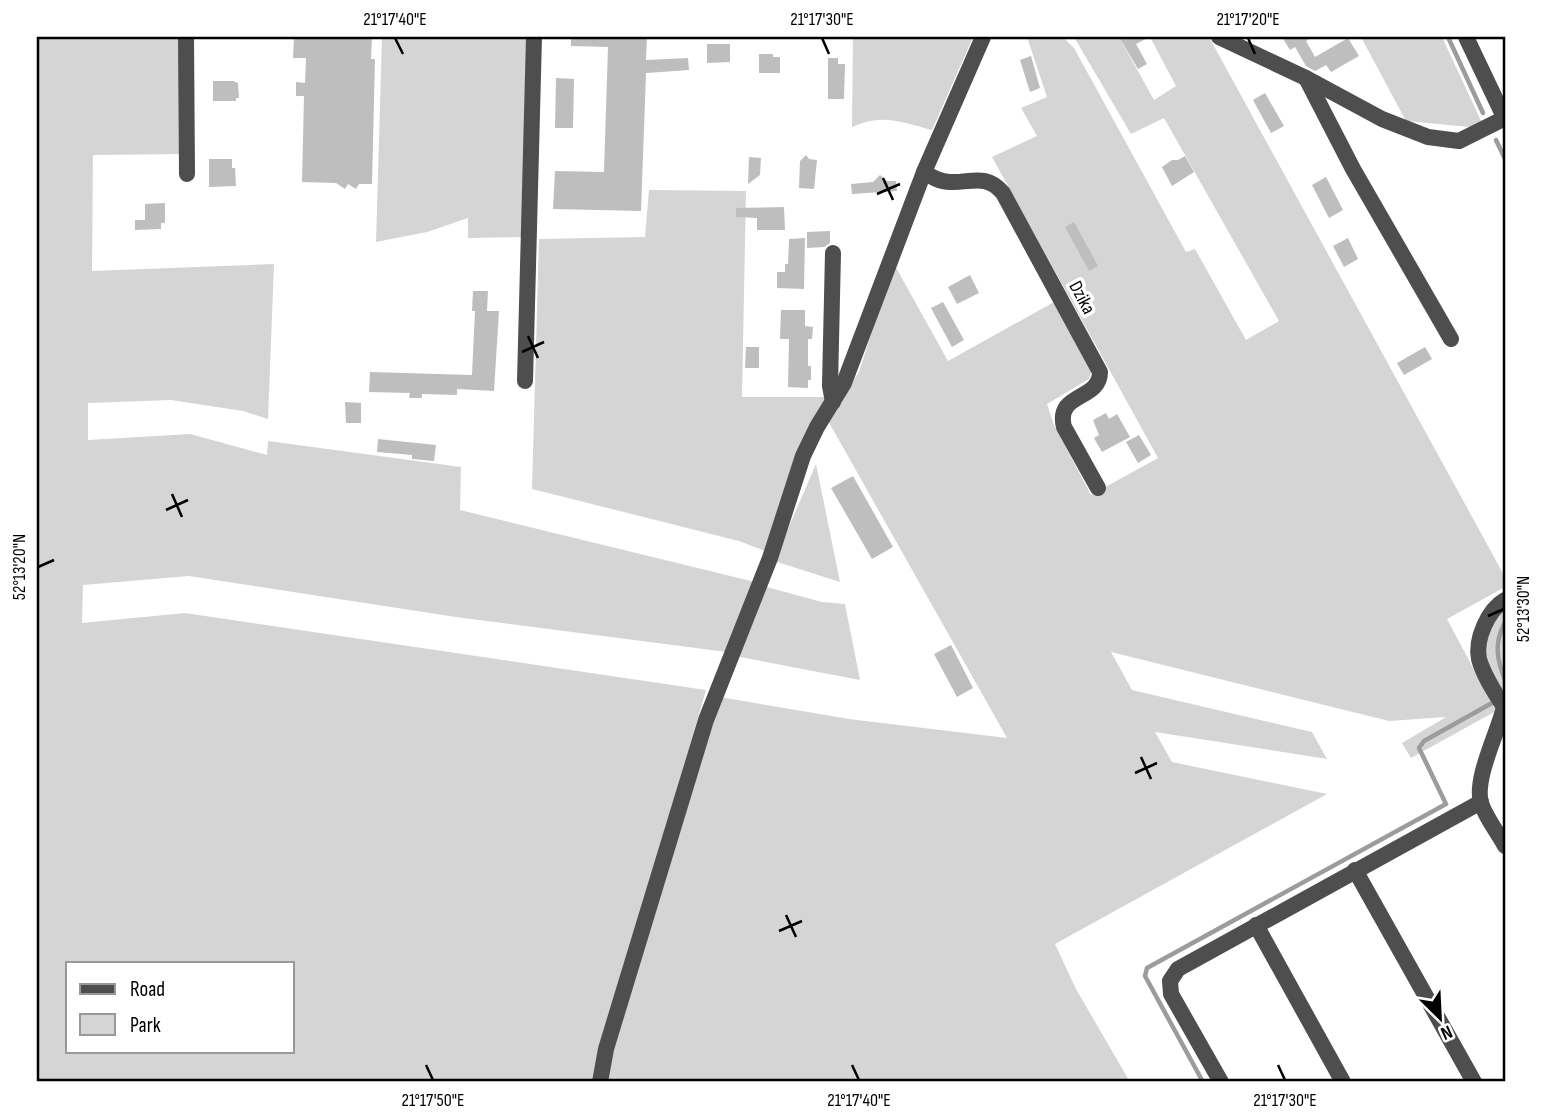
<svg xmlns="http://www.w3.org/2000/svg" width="1542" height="1119" viewBox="0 0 1542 1119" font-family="'Sofia Sans Condensed',sans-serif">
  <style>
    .green { fill: #d5d5d5; fill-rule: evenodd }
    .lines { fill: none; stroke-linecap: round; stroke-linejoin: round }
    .stream { stroke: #9c9c9c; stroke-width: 4.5 }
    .building { fill: #bebebe }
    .minor { stroke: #4e4e4e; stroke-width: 16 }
    .ticks { fill: none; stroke: #000; stroke-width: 2.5 }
    .labels { text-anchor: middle; stroke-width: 7; stroke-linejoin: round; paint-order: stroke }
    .street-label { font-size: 19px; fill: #000; stroke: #fff }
    .neatline { fill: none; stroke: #000; stroke-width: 2.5 }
    .ticks-label { font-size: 18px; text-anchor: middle; fill: #000 }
  </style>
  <rect width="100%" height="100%" fill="#fff"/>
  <g class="green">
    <path d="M37,37H183L182,154L93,155L92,271L274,264L268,419L243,411L171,400L88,403V440L190,434L267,455L268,441L461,467L460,510L755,582L727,652L456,617L189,576L83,585L82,623L185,613L706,690L597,1062L594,1082H37ZM68,963H292V1051H68Z"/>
    <polygon points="382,37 528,37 522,237 468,238 468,218 427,232 376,242"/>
    <path d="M853,37H973L932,130C901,122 882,113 852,127Z"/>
    <polygon points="1027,37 1063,37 1074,48 1186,252 1195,249 1246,340 1279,321 1164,118 1131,134 1074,37 1119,37 1154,100 1176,86 1150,37 1209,37 1505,577 1505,587 1447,619 1496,711 1411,758 1402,743 1446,717 1389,721 1111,652 1132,690 1312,732 1327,759 1155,732 1172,762 1327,794 1055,944 1076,989 1130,1082 605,1082 606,1073 720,697 849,719 1007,738 827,419 859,372 894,264 948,361 1054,302 1091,372 1089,379 1047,404 1054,425 1091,495 1158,458 992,157 1037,136 1021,108 1047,97"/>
    <polygon points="1361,37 1442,37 1482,123 1470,127 1406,121"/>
    <polygon points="649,190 746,191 742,397 826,397 765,551 739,541 532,489 539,239 645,237"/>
    <polygon points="816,464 840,582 774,561"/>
    <polygon points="763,586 822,602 845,604 860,680 735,656"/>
    <path d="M1505,609V696C1487,665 1471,637 1505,609Z"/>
  </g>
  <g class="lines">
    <g class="stream">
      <polyline points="1448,37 1483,113"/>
      <polyline points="1496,140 1505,159"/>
      <path d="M1504,624C1494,644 1497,660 1505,680"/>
      <polyline points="1203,1082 1145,976 1147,968 1446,804 1419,748 1424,741 1492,703"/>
    </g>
  </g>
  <g class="building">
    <polygon points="294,37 372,37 371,59 375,59 372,184 359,184 356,189 348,184 345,189 336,183 302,182 304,96 296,96 296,82 305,83 306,58 293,58"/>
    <polygon points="571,37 647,37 646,60 688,58 689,70 646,73 641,211 553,209 555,171 604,172 608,47 571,46"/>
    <polygon points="1119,37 1150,37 1136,44 1147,64 1138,69"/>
    <polygon points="1282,37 1312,37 1306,41 1315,57 1348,38 1359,56 1331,72 1326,65 1315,71 1306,66 1295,47 1290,50"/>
    <polygon points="707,44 730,44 730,62 707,63"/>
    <polygon points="759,54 773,54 773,57 780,57 780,73 759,73"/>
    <polygon points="1031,56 1040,88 1030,92 1020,60"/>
    <polygon points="828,58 838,58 838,64 845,64 844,99 828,99"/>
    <polygon points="556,78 574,79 573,128 555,128"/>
    <polygon points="213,81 233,81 238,83 239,98 236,98 236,101 213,101"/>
    <polygon points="1265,93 1284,126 1271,133 1253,100"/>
    <polygon points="806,155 809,159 817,160 814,189 799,188 800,161"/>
    <polygon points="1185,156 1194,172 1172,186 1162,167 1172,160 1178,160"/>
    <polygon points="749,157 761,158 760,175 748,184"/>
    <polygon points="209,159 232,159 232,168 235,168 236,186 209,187"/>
    <polygon points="880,175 887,181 896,181 897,191 852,194 851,184 873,182"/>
    <polygon points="1326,177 1343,210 1329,218 1312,185"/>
    <polygon points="165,203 165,223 161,223 161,229 135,230 135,220 145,220 145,204"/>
    <polygon points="784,207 785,230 757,230 757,218 736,217 736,208"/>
    <polygon points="1074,222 1098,266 1089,271 1065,227"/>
    <polygon points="830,231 830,243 824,247 807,248 807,232"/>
    <polygon points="805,238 804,289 777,288 777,272 785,272 785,264 788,264 789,239"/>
    <polygon points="1348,238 1358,259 1344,267 1333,246"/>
    <polygon points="970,275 979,293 957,304 948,287"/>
    <polygon points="473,291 488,291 487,311 499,311 494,391 457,389 457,395 422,394 422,398 409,398 410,393 369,392 370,372 472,375 475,311 472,311"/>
    <polygon points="943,302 964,340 952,347 931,308"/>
    <polygon points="781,310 805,310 805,326 813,327 812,339 808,339 808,366 811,366 811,380 808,380 808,388 788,387 789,339 780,339"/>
    <polygon points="746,347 759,347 759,368 745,368"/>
    <polygon points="1425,347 1432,359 1404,375 1397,363"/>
    <polygon points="345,402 361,403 361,423 346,423"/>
    <polygon points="1106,413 1109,419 1117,414 1130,437 1102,452 1094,438 1099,435 1093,420"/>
    <polygon points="1139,435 1151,455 1138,463 1126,442"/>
    <polygon points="378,439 436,445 434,461 412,459 412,455 377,452"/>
    <polygon points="853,476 893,547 872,559 831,488"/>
    <polygon points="951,645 973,688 957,697 934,654"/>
  </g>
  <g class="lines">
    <g class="minor">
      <polyline points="186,37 187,174"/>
      <polyline points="1219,37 1306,78 1382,119 1428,137 1459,141 1505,118"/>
      <polyline points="1466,37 1505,119"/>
      <polyline points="1306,78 1353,169 1451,339"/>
      <path d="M924,172C932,177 940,182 950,182C971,183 986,173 1003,193L1100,372C1100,401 1055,392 1064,427L1098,488"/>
      <polyline points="525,381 534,37"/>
      <polyline points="833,402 830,386 833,253"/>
      <path d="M1505,600C1488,610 1475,639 1479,659C1484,677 1496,694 1505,709"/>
      <path d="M1504,707C1498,733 1474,778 1481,803C1486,818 1498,833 1505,846"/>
      <polyline points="1355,870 1474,1082"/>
      <polyline points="1256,925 1343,1082"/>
      <polyline points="600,1082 606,1049 706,720 770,558 803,456 817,427 844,383 924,172 983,37"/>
      <polyline points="1221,1082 1171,994 1170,981 1178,969 1481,802"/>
    </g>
  </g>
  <path class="ticks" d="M395,38L403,54M822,38L829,54M1248,38L1255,54M883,178L893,200M877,194L900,184M528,336L538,358M522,352L544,342M172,494L182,517M166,510L188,500M38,567L54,560M1488,616L1504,609M1141,757L1151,779M1135,773L1157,763M786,915L796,937M779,931L802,921M426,1065L433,1080M852,1065L859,1080M1278,1065L1285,1080"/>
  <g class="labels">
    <g class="street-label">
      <text transform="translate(1083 297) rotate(62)" y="7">Dzika</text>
    </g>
  </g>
  <rect width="1542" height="1119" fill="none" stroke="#ffffff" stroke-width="77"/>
  <rect x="66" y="962" width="228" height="91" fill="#ffffff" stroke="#999999" stroke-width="2"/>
  <rect x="80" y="984" width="35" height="10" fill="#4e4e4e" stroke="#999999" stroke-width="2"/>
  <text x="130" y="996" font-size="21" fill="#000000">Road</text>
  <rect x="80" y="1014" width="35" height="21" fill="#d5d5d5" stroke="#999999" stroke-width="2"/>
  <text x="130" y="1032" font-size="21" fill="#000000">Park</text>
  <g transform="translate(1440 1018) rotate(156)" stroke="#ffffff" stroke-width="5" paint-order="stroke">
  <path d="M0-5L12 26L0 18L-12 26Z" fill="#000000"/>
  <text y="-10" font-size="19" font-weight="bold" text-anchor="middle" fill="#000000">N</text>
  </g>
  <rect x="38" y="38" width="1466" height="1042" class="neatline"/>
  <g class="ticks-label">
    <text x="395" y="25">21°17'40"E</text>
    <text x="822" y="25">21°17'30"E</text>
    <text x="1248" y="25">21°17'20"E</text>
    <text transform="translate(19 567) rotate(-90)" y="6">52°13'20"N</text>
    <text transform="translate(1523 609) rotate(-90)" y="6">52°13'30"N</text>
    <text x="433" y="1106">21°17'50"E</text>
    <text x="859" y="1106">21°17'40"E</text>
    <text x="1285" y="1106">21°17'30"E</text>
  </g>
</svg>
